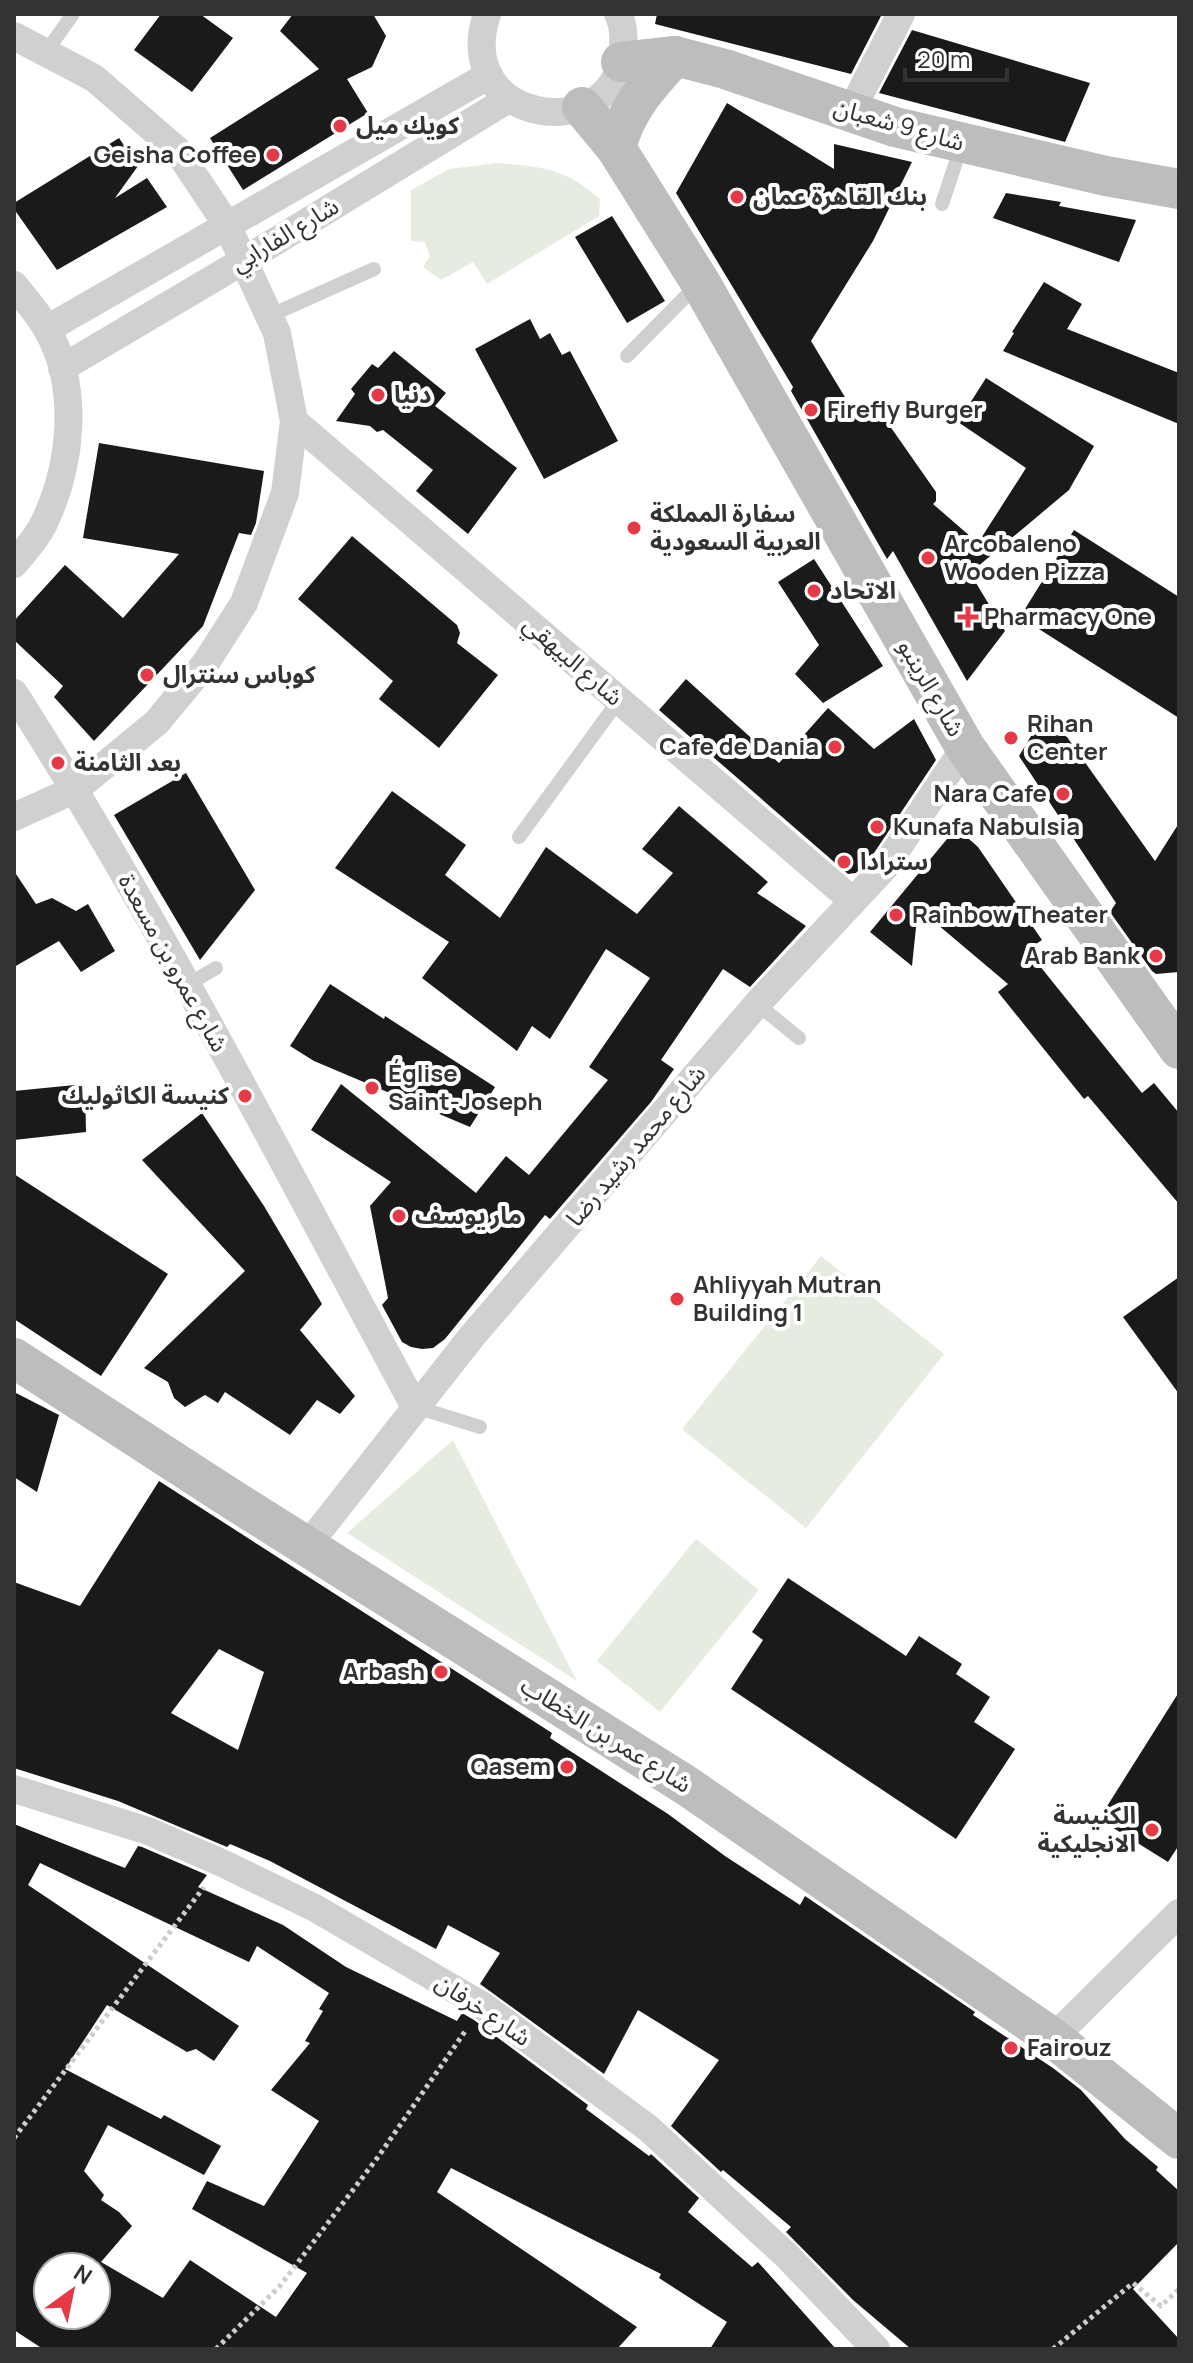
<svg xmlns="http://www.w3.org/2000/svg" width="1193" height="2363" viewBox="0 0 1193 2363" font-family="Manrope,'Noto Sans Arabic',sans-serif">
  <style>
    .green { fill: #e6ecdf }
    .building { fill: #1a1a1a; fill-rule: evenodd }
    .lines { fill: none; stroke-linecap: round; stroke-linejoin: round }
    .path { stroke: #cdcdcd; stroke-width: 5; stroke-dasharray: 4 4; stroke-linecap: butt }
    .lane { stroke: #d0d0d0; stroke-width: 14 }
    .street { stroke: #d0d0d0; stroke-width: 28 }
    .secondary { stroke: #bdbdbd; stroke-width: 40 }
    .poi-dot { fill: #e63946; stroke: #fff; stroke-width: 3 }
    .labels { text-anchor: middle; stroke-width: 8; stroke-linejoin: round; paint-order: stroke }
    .street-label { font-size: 24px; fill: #333; stroke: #fff }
    .poi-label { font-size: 24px; font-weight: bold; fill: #333; stroke: #fff; text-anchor: start }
  </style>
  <rect width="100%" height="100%" fill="#fff"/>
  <g class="green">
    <path d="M497,163C543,167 563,167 600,199L599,216L487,284L473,262L441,280L423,267L430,256L425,242L411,241V190L449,169Z"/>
    <polygon points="821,1256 944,1354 806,1528 682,1429"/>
    <polygon points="453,1440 577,1681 347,1533"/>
    <polygon points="696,1539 759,1590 660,1712 597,1661"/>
  </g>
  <g class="building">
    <polygon points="161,14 200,14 233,38 192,92 134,50"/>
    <polygon points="293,14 373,14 386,36 372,67 347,79 368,113 243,190 210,138 319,69 280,31"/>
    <polygon points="657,14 882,14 851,74 655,24"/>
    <polygon points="912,30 1090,83 1065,142 879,93"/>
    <polygon points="727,103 834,169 834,144 912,162 873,241 811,341 860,422 878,409 936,492 936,501 933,504 978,543 1026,468 958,422 986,378 1094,446 1069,490 970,573 1005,631 967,681 893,551 887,559 791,391 793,387 676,193"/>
    <polygon points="119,138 138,166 115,198 147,178 167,207 57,270 14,209 14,203"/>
    <polygon points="1006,193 1061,202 1059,206 1136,220 1119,262 993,218"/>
    <polygon points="612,216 665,301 627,323 575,237"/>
    <polygon points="1044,282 1082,304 1067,329 1179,373 1179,424 1003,351 1014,333 1012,332"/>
    <polygon points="530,319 540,339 550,333 562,355 570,351 618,441 544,479 475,349"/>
    <polygon points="394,351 446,393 435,406 517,468 468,534 416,491 433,470 383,430 377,432 370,426 336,421 355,394 351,389 372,364 378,368"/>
    <polygon points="99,443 264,471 256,523 251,535 239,533 203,626 94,741 54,697 63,686 14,640 14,621 65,565 123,618 179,554 83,538"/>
    <polygon points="1074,530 1179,597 1179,718 1020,617"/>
    <polygon points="352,536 457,625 460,633 457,643 498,675 439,748 379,699 393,681 298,599"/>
    <polygon points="814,559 883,666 823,703 795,674 819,645 778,582"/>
    <polygon points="686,679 779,763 828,708 874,749 914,719 936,760 872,856 856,873 848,874 659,710"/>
    <polygon points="1040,721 1067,737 1155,861 1179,823 1179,972 1156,974 1152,971 1110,912 1116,903 1019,756"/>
    <polygon points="186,773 255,890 200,960 114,815"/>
    <polygon points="392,791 466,845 445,875 500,918 546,847 637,914 673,873 642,849 679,806 768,882 757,893 806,926 750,987 723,969 661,1060 674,1069 651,1102 550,1219 545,1215 445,1339 433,1348 422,1349 411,1347 402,1342 382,1305 388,1298 370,1206 391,1182 311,1130 341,1084 476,1193 506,1156 529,1175 608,1080 589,1067 650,978 606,949 550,1039 532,1026 517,1051 422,978 449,942 335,868"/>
    <polygon points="958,835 969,839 978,847 1042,940 1027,950 1142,1093 1154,1083 1179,1113 1179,1204 1088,1096 1084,1099 998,992 1008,984 918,908 912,966 870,932 947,839"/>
    <polygon points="14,871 36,904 52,898 76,911 88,904 115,951 81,972 59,941 14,967"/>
    <polygon points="330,984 384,1019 385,1016 495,1087 470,1127 314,1061 290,1046"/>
    <polygon points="85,1084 86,1132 14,1140 14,1091"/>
    <polygon points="202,1113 264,1206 322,1304 300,1330 355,1396 340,1414 317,1400 290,1435 225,1392 218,1403 205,1395 185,1407 174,1398 168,1382 144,1368 245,1271 142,1160"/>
    <polygon points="14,1174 168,1274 101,1376 14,1319"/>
    <polygon points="1179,1277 1179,1394 1123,1317"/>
    <polygon points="14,1392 59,1415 37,1492 14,1477"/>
    <path d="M159,1481L552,1733L550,1738L668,1814L725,1856L800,1905L805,1896L975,2012L973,2015L1053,2068L1081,2090L1125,2139L1158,2167L1156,2170L1179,2191V2242L1133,2289L1179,2339V2349H911L853,2300L786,2232L791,2227L723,2170L721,2172L671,2126L719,2060L638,2010L604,2074L480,1984L500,1953L448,1925L436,1949L270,1861L230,1844L227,1847L118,1801L14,1768V1582L80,1606ZM219,1649L264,1672L238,1750L171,1713Z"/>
    <polygon points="788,1578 906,1656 919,1636 962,1664 956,1674 990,1697 974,1722 1015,1749 956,1839 731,1689 763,1640 752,1632"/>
    <polygon points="1179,1692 1179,1845 1168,1862 1099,1819"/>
    <path d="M14,1824L125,1868L138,1846L142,1847L207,1875L198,1887L283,1925L346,1967L457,2021L462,2013L474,2020L588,2105L586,2109L649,2156L651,2154L699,2198L688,2212L752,2267L758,2262L836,2349H710L727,2322L659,2278L661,2274L451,2168L437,2192L637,2327L617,2349H43L14,2330ZM40,1863L249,1962L257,1946L329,1993L319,2009L323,2011L305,2041L310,2043L271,2090L319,2121L264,2206L207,2181L192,2209L307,2273L276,2317L190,2260L163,2298L101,2262L132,2226L119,2212L101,2200L104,2195L84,2171L108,2125L204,2175L221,2146L164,2115L161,2119L65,2069L107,2005L187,2052L196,2049L214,2061L239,2026L28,1885ZM48,2267H96V2315H48Z"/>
  </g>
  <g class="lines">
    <g class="path">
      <polyline points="14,2138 204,1887"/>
      <polyline points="216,2349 280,2286 378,2157 466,2030"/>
      <polyline points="1053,2349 1133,2283 1161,2306 1179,2289"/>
    </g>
    <g class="lane">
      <polyline points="46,52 73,14"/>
      <polyline points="942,204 962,144"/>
      <polyline points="269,316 374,269"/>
      <polyline points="627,356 697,285"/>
      <polyline points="519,837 619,700"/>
      <polyline points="187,985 216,968"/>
      <polyline points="757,1004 799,1038"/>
      <polyline points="416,1407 480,1427"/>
    </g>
    <g class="street">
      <path d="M487,14C451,124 610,146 622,56C624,42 625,27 618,14"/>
      <polyline points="14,36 94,78 177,150 227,225 277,333 294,421 285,493 244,603 205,664 157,722 76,789 14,817"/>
      <polyline points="850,113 901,14"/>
      <path d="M14,285C25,299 38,313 47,329C80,388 72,466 43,525C36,539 24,552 14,564"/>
      <polyline points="47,329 489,75"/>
      <polyline points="62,368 243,261 507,100"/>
      <polyline points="294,421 853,901"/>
      <path d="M14,693C161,922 285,1167 415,1407"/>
      <polyline points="307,1546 473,1335 757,1004 885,867 965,747"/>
      <polyline points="14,1789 148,1831 222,1863 315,1908 483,2006 648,2128 788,2257 876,2349"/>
      <polyline points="1053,2038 1179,1913"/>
    </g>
    <g class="secondary">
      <polyline points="621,62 675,56 725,69 895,127 1106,176 1179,189"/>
      <polyline points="582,107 616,148 700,282 965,747 1179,1049"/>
      <path d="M616,148C626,109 648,85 675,56"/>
      <polyline points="14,1358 230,1498 687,1786 1053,2038 1179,2139"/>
    </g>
  </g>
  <g class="poi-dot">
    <circle cx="340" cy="126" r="8"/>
    <circle cx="273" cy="155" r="8"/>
    <circle cx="737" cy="197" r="8"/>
    <circle cx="378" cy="395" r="8"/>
    <circle cx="811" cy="410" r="8"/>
    <circle cx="634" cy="528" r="8"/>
    <circle cx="928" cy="558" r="8"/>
    <circle cx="814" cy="591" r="8"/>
    <path d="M964 605h8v8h8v8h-8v8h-8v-8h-8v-8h8z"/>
    <circle cx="147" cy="675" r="8"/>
    <circle cx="1011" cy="738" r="8"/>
    <circle cx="835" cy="747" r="8"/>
    <circle cx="58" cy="763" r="8"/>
    <circle cx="1063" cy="794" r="8"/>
    <circle cx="877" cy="827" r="8"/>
    <circle cx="844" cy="862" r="8"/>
    <circle cx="896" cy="915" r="8"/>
    <circle cx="1156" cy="956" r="8"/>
    <circle cx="372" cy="1088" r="8"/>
    <circle cx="245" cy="1096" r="8"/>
    <circle cx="399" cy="1216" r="8"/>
    <circle cx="677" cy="1299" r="8"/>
    <circle cx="441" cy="1672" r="8"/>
    <circle cx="567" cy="1767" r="8"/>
    <circle cx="1152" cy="1830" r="8"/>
    <circle cx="1011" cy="2048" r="8"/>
  </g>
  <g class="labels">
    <g class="street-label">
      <text transform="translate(899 125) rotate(16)" y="8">شارع 9 شعبان</text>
      <text transform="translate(285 235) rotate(-31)" y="8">شارع الفارابي</text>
      <text transform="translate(573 661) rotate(41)" y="8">شارع البيهقي</text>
      <text transform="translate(931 688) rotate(60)" y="8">شارع الرينبو</text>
      <text transform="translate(173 963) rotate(61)" y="8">شارع عمرو بن مسعدة</text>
      <text transform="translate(636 1146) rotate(-50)" y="8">شارع محمد رشيد رضا</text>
      <text transform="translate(606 1735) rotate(32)" y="8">شارع عمر بن الخطاب</text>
      <text transform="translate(483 2010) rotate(34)" y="8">شارع خرفان</text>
    </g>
    <g class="poi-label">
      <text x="356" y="134">كويك ميل</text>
      <text x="257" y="163" text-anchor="end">Geisha Coffee</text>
      <text x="753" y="205">بنك القاهرة عمان</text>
      <text x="394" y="403">دنيا</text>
      <text x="827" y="418">Firefly Burger</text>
      <text x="650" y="522">سفارة المملكة<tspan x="650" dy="28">العربية السعودية</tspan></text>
      <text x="944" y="552">Arcobaleno<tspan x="944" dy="28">Wooden Pizza</tspan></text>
      <text x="830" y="599">الاتحاد</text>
      <text x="984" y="625">Pharmacy One</text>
      <text x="163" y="683">كوباس سنترال</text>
      <text x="1027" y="732">Rihan<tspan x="1027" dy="28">Center</tspan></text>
      <text x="819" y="755" text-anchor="end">Cafe de Dania</text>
      <text x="74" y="771">بعد الثامنة</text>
      <text x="1047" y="802" text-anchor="end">Nara Cafe</text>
      <text x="893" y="835">Kunafa Nabulsia</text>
      <text x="860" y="870">سترادا</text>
      <text x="912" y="923">Rainbow Theater</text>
      <text x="1140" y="964" text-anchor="end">Arab Bank</text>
      <text x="388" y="1082">Église<tspan x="388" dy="28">Saint-Joseph</tspan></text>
      <text x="229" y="1104" text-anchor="end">كنيسة الكاثوليك</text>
      <text x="415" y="1224">مار يوسف</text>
      <text x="693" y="1293">Ahliyyah Mutran<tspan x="693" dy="28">Building 1</tspan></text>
      <text x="425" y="1680" text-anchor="end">Arbash</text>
      <text x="551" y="1775" text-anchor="end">Qasem</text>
      <text x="1136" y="1824" text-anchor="end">الكنيسة<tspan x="1136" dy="28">الانجليكية</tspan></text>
      <text x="1027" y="2056">Fairouz</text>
    </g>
  </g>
  <rect width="1193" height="2363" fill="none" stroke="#333333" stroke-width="32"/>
  <g transform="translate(72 2291) rotate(33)"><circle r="38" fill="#ffffff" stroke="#adadad" stroke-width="2"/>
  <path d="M0-6L14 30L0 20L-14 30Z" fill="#e63946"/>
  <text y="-12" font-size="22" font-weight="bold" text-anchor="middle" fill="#333333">N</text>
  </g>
  <path d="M905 68v12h102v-12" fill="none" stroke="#333333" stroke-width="4"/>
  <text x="917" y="68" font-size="24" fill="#333333" stroke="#ffffff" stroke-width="6" paint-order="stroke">20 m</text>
</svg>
